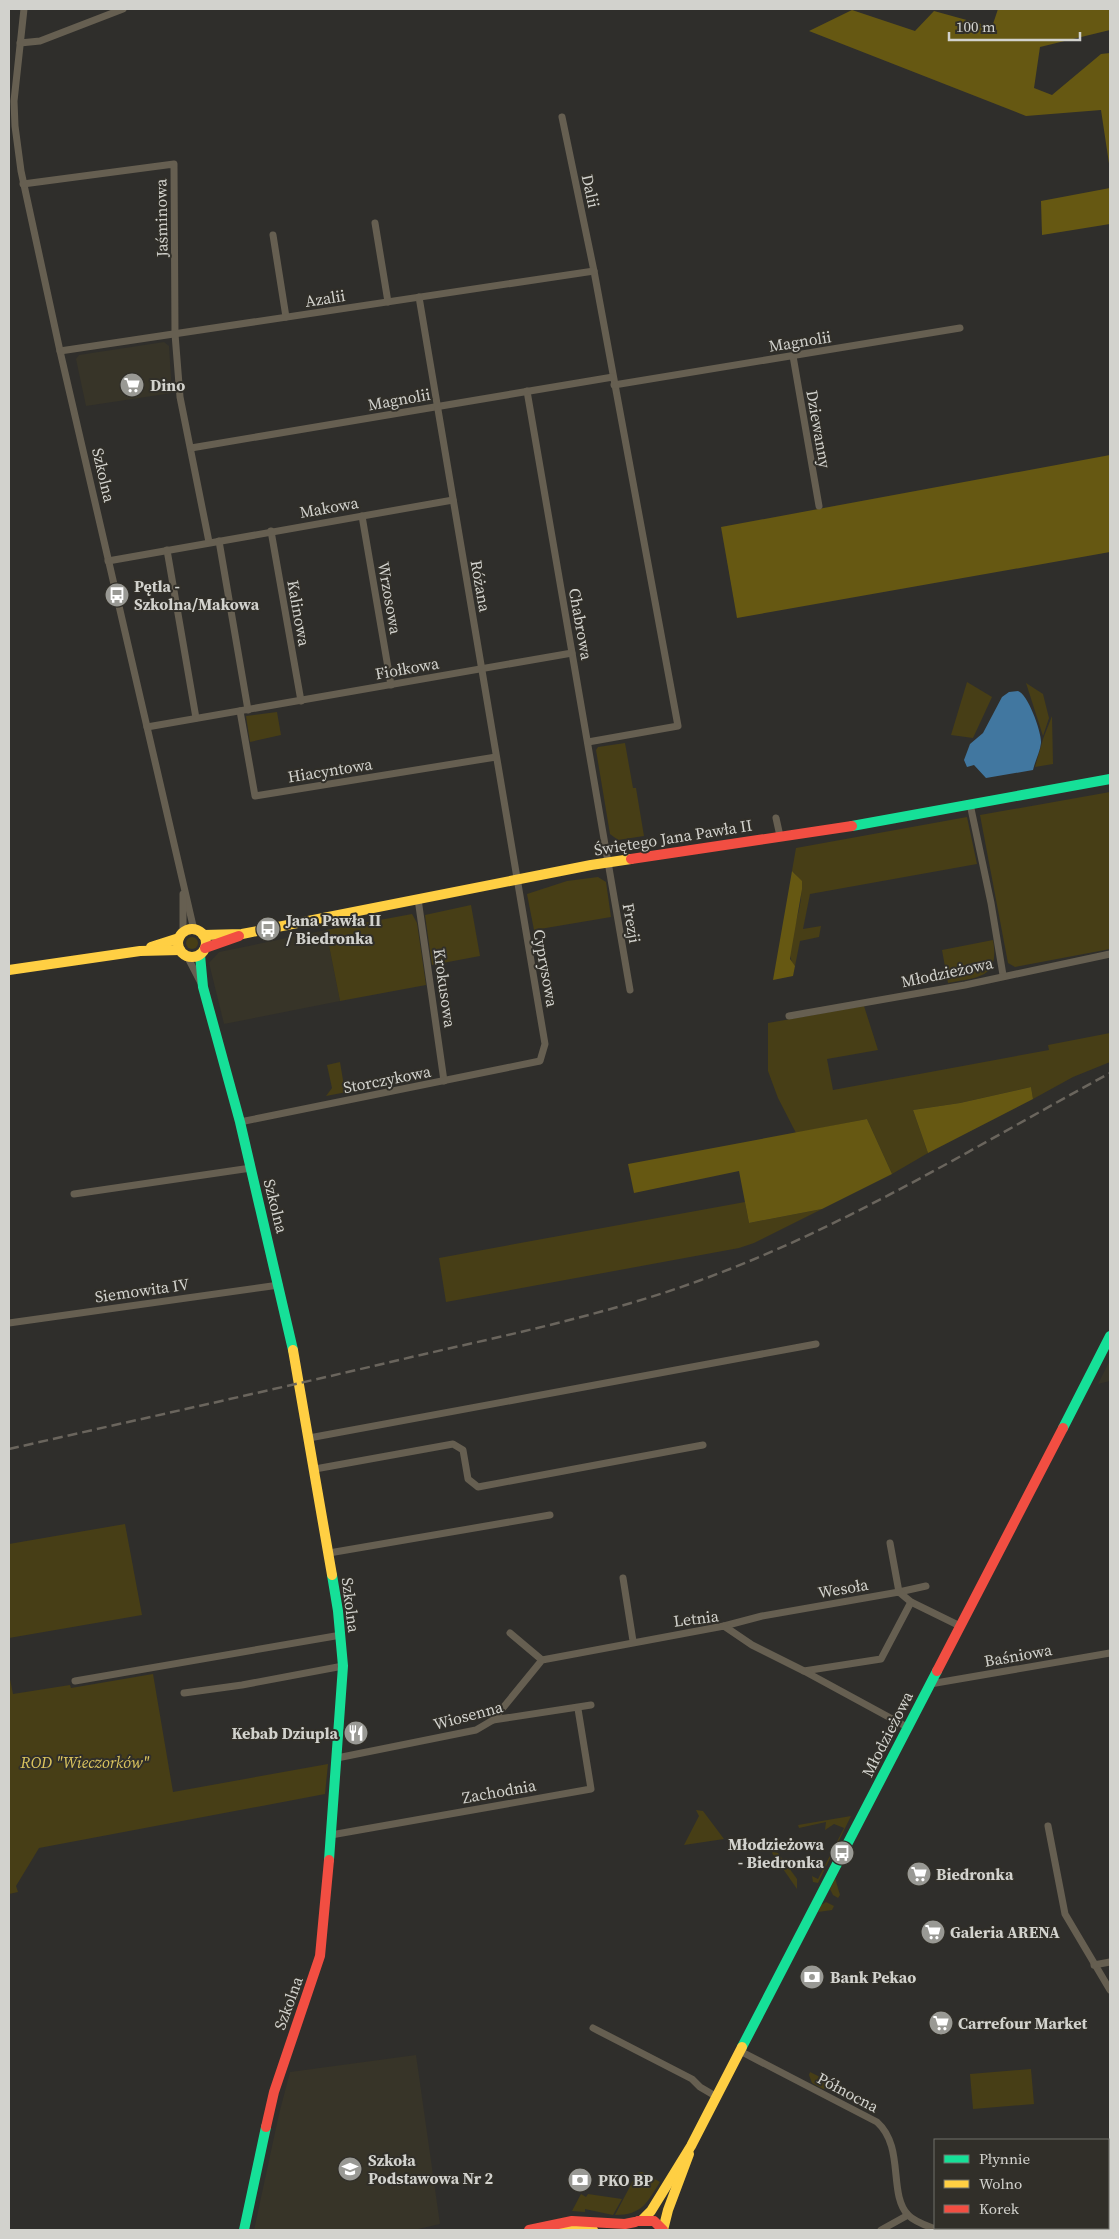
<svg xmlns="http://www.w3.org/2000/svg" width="1119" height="2239" viewBox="0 0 1119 2239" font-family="'Source Serif 4',serif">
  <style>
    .built { fill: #373428 }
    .green { fill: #473e16 }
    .forest { fill: #665812 }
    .water { fill: #4177a0 }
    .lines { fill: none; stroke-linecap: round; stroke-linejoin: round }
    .street { stroke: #665f51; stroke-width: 7 }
    .fast { stroke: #16e098; stroke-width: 10 }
    .slow { stroke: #ffcf43; stroke-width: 10 }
    .jam { stroke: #f24e42; stroke-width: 10 }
    .rail { stroke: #6a655d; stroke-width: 2.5; stroke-dasharray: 10 5; stroke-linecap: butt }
    .labels { text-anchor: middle; stroke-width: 4; stroke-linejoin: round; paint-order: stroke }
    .street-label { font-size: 16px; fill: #d2d2cd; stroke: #312f29 }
    .poi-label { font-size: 16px; font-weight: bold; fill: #d2d2cd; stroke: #312f29; text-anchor: start }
    .park-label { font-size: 16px; font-style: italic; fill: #dbc45e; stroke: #312f29 }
  </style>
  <rect width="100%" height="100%" fill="#2f2e2b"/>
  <g class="built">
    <polygon points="164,342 169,346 172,393 86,406 76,359 79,355"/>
    <polygon points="326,930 340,1001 224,1024 209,963 219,952"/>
    <polygon points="1110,1360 1110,1381 1098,1384"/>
    <polygon points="416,2055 440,2224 414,2230 254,2230 279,2114 290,2072"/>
  </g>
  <g class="green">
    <polygon points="967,682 992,697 973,738 951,735"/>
    <polygon points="1026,683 1043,694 1049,718 1043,736"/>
    <polygon points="277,712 281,735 250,742 246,716"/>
    <polygon points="1052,716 1053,764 1035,767 1043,739"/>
    <polygon points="625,743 633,788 636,788 644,836 618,840 610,834 596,750 598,747"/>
    <polygon points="1110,792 1110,949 1015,967 1008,963 980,815"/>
    <path d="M967,817L977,864L810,894L803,929L821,926L819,937L800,941L795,966C777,947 819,891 792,871L796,848Z"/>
    <polygon points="598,877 606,882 611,917 534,930 527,894 567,881"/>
    <polygon points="471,905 480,956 432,965 425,915"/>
    <polygon points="412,914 417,923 426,985 340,1001 326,930"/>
    <circle cx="192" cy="943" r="6"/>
    <path d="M993,940C1000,979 978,977 948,983L942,950Z"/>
    <polygon points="864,1006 878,1050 827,1059 833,1090 1049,1050 1048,1045 1110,1033 1110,1062 1073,1077 1033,1099 1031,1087 960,1103 913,1110 928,1153 892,1174 867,1119 796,1133 778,1098 768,1071 768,1023"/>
    <polygon points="340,1062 344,1086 352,1091 326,1096 332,1088 327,1065"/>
    <polygon points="745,1202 749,1223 822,1209 754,1243 739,1248 446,1302 439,1258"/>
    <polygon points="125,1524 142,1615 9,1638 9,1544"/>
    <polygon points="9,1674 13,1694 70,1685 71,1688 153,1674 173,1792 328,1764 325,1794 39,1848 16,1886 18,1892 9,1894"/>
    <polygon points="696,1810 703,1811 724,1839 684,1845 699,1816"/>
    <polygon points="851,1816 818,1883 813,1882 812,1876 818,1879 844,1828 834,1824 825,1830 826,1822 799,1828 798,1825"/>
    <polygon points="773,1852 778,1853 797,1879 797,1889 772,1853"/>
    <polygon points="835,1878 840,1895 838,1898 833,1895 830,1889"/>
    <polygon points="826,1902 834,1906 832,1910 818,1912 821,1905"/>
    <polygon points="1031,2069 1034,2104 973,2109 970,2074"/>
    <polygon points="810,2072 836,2085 823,2089 812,2083 809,2075"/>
    <path d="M642,2172L660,2182C647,2202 643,2215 615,2215L637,2173Z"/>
    <polygon points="581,2194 586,2197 588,2194 622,2199 613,2215 585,2209 585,2212 572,2211"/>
  </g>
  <g class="forest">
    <polygon points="998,9 1110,9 1110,30 1040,47 1034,88 1052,95 1101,54 1110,53 1110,170 1101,110 1026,116 809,31 852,10 915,31 934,11 992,27"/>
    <polygon points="1110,188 1110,224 1042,235 1041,201"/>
    <polygon points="1110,455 1110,552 737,618 721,527"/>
    <polygon points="792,871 802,881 802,889 791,952 790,959 795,966 793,976 773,980"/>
    <polygon points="1031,1087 1033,1099 928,1153 913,1110 960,1103"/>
    <polygon points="867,1119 892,1174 822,1209 749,1223 739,1171 634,1193 628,1164"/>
  </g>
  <path class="water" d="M1018,691C1028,694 1042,733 1041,743C1040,752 1035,761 1033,770L986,778L974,765L967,767L964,760L970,744L983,733L1002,697L1009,692Z"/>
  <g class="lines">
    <g class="street">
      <polyline points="24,9 14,101 15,126 21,171 60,351 194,930"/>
      <polyline points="20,43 40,41 123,9"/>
      <polyline points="562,117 594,271 678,726 588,742"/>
      <polyline points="23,184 174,164 175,334 180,397 209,542"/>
      <polyline points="375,223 388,302"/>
      <polyline points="273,235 286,317"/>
      <polyline points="60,351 594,271"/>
      <polyline points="793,356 819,506"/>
      <polyline points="614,385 960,328"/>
      <polyline points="527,391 630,990"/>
      <polyline points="191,448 613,377"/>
      <polyline points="362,516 391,685"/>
      <polyline points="271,531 301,701"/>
      <polyline points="219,541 248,710"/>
      <polyline points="167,550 196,718"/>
      <polyline points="108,561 453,500"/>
      <polyline points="240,711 255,796 496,757"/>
      <polyline points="147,727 572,653"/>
      <polyline points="970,804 991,903 1003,975"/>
      <polyline points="776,818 780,836"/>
      <polyline points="418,899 444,1081"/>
      <polyline points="183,933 183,894"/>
      <polyline points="187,956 203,987"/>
      <polyline points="789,1016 965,985 1110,954"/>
      <polyline points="240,1122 540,1061 545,1044 419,297"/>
      <polyline points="74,1194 251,1168"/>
      <polyline points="9,1323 279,1285"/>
      <polyline points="309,1438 816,1344"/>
      <polyline points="315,1469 453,1444 463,1450 468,1479 478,1487 703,1445"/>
      <polyline points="890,1543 899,1592 926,1586"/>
      <polyline points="329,1553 550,1515"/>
      <polyline points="623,1578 633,1641"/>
      <polyline points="724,1626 762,1616 899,1592 911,1602 960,1626"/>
      <polyline points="510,1633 542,1660"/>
      <polyline points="804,1671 881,1659 911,1602"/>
      <polyline points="75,1681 341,1635"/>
      <polyline points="930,1684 1110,1653"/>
      <polyline points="184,1693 242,1685 343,1666"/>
      <polyline points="493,1720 542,1660 724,1626 752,1645 804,1671 907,1727"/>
      <polyline points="337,1758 476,1730 493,1720 591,1705"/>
      <polyline points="1048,1826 1065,1914 1110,1990"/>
      <polyline points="331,1835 591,1789 578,1709"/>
      <polyline points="1094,1965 1110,1962"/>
      <polyline points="593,2028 692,2079 700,2087 717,2097"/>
      <path d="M740,2051L877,2122C905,2147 888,2194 908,2215C916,2223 928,2226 938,2230"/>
      <polyline points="1108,2169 1110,2169"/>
      <polyline points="881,2230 908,2215"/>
      <polyline points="1019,2230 1020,2228"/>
    </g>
    <g class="fast">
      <polyline points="852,826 1110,779"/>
      <polyline points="200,955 203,987 240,1122 293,1350"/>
      <polyline points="1063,1428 1110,1336"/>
      <polyline points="329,1860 343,1666 338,1611 332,1575"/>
      <polyline points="742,2047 937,1671"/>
      <polyline points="244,2230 266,2127"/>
    </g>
    <g class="slow">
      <circle cx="192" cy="943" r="14"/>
      <polyline points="203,935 242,934 591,865 631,859"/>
      <polyline points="151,947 179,938"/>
      <polyline points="9,970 140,951 180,950"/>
      <polyline points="293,1350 332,1575"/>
      <polyline points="642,2220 651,2211 691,2146 742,2047"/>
      <polyline points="558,2227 593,2230"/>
      <polyline points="663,2230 668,2210 689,2154"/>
    </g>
    <g class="jam">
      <polyline points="631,859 852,826"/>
      <polyline points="205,948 239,936"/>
      <polyline points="937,1671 1063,1428"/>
      <polyline points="266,2127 274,2092 320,1956 329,1860"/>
      <polyline points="638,2221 654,2221 663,2230"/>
      <polyline points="529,2230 572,2221 625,2224 635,2222"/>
    </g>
    <path class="rail" d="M9,1449C145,1418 281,1388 416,1356C512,1334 608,1314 701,1280C844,1228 976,1146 1110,1073"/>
  </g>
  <defs>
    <symbol id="supermarket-disc" viewBox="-11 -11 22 22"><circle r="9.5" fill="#999994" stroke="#312f29"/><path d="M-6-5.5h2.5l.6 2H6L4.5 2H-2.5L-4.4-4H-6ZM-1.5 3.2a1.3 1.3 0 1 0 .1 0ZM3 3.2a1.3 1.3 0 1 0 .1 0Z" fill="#fff"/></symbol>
    <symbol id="bus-disc" viewBox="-11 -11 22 22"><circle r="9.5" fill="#999994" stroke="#312f29"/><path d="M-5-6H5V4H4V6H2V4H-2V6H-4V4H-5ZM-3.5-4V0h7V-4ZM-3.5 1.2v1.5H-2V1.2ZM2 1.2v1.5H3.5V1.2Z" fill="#fff"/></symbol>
    <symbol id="restaurant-disc" viewBox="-11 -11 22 22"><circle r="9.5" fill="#999994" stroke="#312f29"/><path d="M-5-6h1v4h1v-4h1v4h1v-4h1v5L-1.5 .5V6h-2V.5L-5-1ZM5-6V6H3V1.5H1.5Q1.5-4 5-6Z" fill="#fff"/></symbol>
    <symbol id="bank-disc" viewBox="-11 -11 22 22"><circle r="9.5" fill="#999994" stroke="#312f29"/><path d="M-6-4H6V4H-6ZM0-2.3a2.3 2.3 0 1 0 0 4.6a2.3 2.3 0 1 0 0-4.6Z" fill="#fff"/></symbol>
    <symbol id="school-disc" viewBox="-11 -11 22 22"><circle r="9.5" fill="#999994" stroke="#312f29"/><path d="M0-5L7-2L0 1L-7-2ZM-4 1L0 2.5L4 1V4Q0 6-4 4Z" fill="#fff"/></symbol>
  </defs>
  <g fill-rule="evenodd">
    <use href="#supermarket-disc" x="118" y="371" width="28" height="28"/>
    <use href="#bus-disc" x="103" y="581" width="28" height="28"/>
    <use href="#bus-disc" x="254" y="915" width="28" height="28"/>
    <use href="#restaurant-disc" x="342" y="1719" width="28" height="28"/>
    <use href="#bus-disc" x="828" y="1839" width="28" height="28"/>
    <use href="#supermarket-disc" x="905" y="1860" width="28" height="28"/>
    <use href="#supermarket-disc" x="919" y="1918" width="28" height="28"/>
    <use href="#bank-disc" x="798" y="1963" width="28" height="28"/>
    <use href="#supermarket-disc" x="927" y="2009" width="28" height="28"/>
    <use href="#school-disc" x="336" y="2155" width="28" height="28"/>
    <use href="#bank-disc" x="566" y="2166" width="28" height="28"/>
  </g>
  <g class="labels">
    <g class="street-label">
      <text transform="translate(591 191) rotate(78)" y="6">Dalii</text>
      <text transform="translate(161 218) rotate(-91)" y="6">Jaśminowa</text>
      <text transform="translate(325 298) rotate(-9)" y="6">Azalii</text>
      <text transform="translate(800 341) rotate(-9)" y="6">Magnolii</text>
      <text transform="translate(399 399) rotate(-10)" y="6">Magnolii</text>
      <text transform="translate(819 429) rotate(80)" y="6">Dziewanny</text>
      <text transform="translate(104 475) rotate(77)" y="6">Szkolna</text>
      <text transform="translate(329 507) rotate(-10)" y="6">Makowa</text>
      <text transform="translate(481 586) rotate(80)" y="6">Różana</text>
      <text transform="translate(390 598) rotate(80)" y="6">Wrzosowa</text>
      <text transform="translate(299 613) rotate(80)" y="6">Kalinowa</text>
      <text transform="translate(581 624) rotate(80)" y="6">Chabrowa</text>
      <text transform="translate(407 668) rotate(-10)" y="6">Fiołkowa</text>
      <text transform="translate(330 770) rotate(-9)" y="6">Hiacyntowa</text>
      <text transform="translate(673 837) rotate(-9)" y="6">Świętego Jana Pawła II</text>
      <text transform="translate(632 923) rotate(80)" y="6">Frezji</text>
      <text transform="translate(546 968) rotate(80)" y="6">Cyprysowa</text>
      <text transform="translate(947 972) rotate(-12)" y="6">Młodzieżowa</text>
      <text transform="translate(445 988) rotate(82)" y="6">Krokusowa</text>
      <text transform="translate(387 1079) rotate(-11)" y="6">Storczykowa</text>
      <text transform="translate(276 1206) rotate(76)" y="6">Szkolna</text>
      <text transform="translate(142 1290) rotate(-8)" y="6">Siemowita IV</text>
      <text transform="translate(843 1588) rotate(-10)" y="6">Wesoła</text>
      <text transform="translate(351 1605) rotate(83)" y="6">Szkolna</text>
      <text transform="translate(696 1618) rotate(-7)" y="6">Letnia</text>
      <text transform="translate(1018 1655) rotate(-10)" y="6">Baśniowa</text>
      <text transform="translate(468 1715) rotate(-15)" y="6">Wiosenna</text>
      <text transform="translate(887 1734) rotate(-63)" y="6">Młodzieżowa</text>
      <text transform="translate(499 1791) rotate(-10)" y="6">Zachodnia</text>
      <text transform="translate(288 2003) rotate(-70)" y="6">Szkolna</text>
      <text transform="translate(848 2092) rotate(28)" y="6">Północna</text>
    </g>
    <g class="poi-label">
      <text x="150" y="391">Dino</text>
      <text x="134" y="592">Pętla -<tspan x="134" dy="18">Szkolna/Makowa</tspan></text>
      <text x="286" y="926">Jana Pawła II<tspan x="286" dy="18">/ Biedronka</tspan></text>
      <text x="338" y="1739" text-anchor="end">Kebab Dziupla</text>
      <text x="824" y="1850" text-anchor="end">Młodzieżowa<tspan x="824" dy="18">- Biedronka</tspan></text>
      <text x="936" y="1880">Biedronka</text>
      <text x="950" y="1938">Galeria ARENA</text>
      <text x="830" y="1983">Bank Pekao</text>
      <text x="958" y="2029">Carrefour Market</text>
      <text x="368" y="2166">Szkoła<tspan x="368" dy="18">Podstawowa Nr 2</tspan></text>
      <text x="598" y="2186">PKO BP</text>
    </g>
    <g class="park-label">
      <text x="85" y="1768">ROD "Wieczorków"</text>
    </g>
  </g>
  <rect width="1119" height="2239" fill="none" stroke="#d2d2cd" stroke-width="20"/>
  <rect x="934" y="2139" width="175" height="90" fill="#312f29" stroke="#71706b"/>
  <rect x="944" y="2155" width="25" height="8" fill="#16e098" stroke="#71706b"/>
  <text x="979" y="2164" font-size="15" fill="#d2d2cd">Płynnie</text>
  <rect x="944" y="2180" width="25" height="8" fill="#ffcf43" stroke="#71706b"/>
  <text x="979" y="2189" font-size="15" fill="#d2d2cd">Wolno</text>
  <rect x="944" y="2205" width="25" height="8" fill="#f24e42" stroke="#71706b"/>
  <text x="979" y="2214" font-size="15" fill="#d2d2cd">Korek</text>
  <path d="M949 32v8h131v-8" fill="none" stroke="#d2d2cd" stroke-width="2.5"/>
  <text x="956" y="32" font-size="15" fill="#d2d2cd" stroke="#312f29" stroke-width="4" paint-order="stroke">100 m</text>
</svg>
